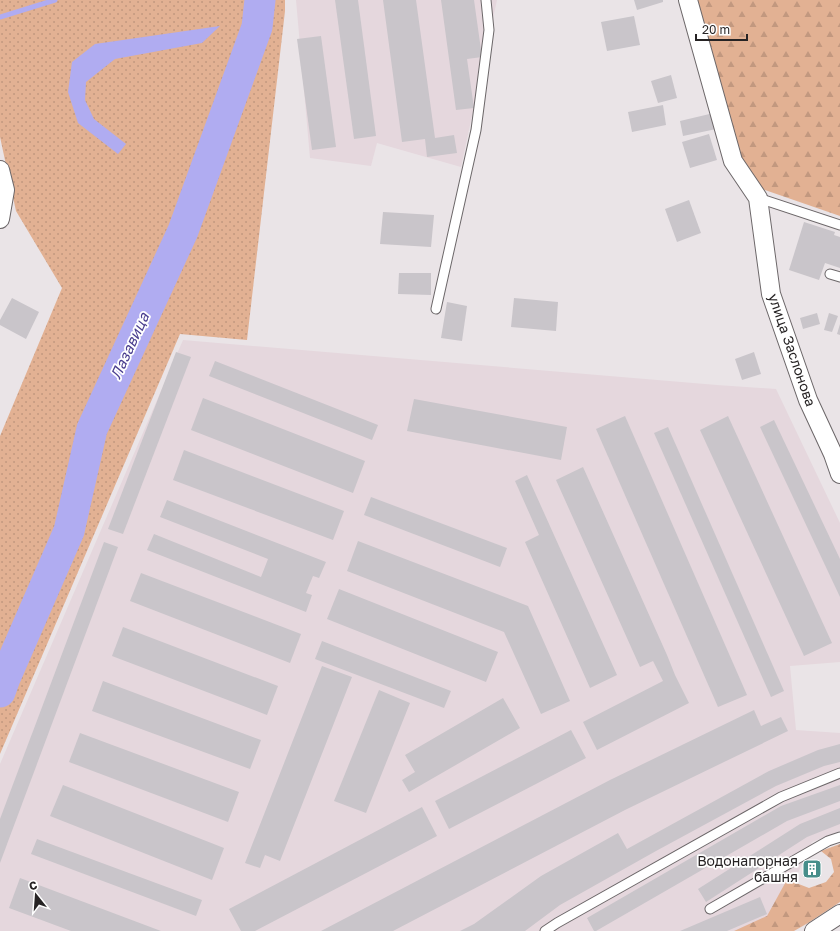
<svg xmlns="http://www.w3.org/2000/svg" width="840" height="931" viewBox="0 0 840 931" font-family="'Golos Text',sans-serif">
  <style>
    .built { fill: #e5d7dd }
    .grass { fill: url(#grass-dots) }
    .forest { fill: url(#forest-firs) }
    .water { fill: #b0acf1 }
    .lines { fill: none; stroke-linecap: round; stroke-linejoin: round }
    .stream { stroke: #b0acf1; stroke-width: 5 }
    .river { stroke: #b0acf1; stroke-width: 31 }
    .building { fill: #c9c5ca }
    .service-casing { stroke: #6c6769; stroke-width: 11 }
    .minor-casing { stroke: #6c6769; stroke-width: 20 }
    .service { stroke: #fff; stroke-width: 9 }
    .minor { stroke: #fff; stroke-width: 18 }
    .labels { text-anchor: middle; stroke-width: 3.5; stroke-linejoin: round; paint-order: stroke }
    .street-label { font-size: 14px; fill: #262324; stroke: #fff }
    .poi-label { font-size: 14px; fill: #262324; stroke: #fff; text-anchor: end }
    .water-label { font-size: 15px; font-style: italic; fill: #4a3e8f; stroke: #fff }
  </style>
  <defs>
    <pattern id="grass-dots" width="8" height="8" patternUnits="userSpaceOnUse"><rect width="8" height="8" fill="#e2b193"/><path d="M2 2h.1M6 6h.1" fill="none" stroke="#c2987f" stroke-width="1.8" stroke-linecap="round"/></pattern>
    <pattern id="forest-firs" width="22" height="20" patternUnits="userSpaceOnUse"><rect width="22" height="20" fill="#e2b193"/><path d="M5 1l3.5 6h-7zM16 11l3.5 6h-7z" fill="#c2987f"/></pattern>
  </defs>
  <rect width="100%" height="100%" fill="#eae4e7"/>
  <g class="built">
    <polygon points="296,0 497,0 461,167 377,143 371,166 310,158"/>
    <polygon points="183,340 717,385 776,389 840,523 840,662 790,666 796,730 840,733 840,831 812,842 780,913 763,931 0,931 0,764"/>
  </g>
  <polygon class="grass" points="0,0 285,0 285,11 247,340 180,334 0,754 0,436 62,288 16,211 0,137"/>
  <g class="forest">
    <polygon points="694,0 840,0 840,216 762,189 738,158"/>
    <polygon points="840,844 840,902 808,923 794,931 734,931 767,916 789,876 796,883 809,888 826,882 834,872 831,859 821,851"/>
  </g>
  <polygon class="water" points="220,26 202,43 115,59 86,82 85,100 94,119 126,144 118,154 78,123 68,92 72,62 95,44"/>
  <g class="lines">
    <polyline class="stream" points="0,17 55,0"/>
    <polyline class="river" points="0,692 5,678 69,531 92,429 183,231 257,27 260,0"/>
  </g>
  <g class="building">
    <polygon points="335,0 358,0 376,136 354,139"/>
    <polygon points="383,0 416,0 435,138 454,135 457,153 427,157 425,139 402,142"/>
    <polygon points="441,0 474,0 482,57 467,59 474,108 456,110"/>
    <polygon points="634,0 663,0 663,2 637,10"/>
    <polygon points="634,16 640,45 607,51 601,22"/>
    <polygon points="321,36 336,147 312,150 297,39"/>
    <polygon points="671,75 677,98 658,103 651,81"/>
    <polygon points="663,105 666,125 632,132 628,112"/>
    <polygon points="718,112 721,128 683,136 680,121"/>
    <polygon points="709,134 717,160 690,168 682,142"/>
    <polygon points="689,200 701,233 677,242 665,209"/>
    <polygon points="383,212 434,215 431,247 380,244"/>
    <polygon points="804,222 835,232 834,235 840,237 840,268 825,263 819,280 789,270"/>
    <polygon points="399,273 431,273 431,295 398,294"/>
    <polygon points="12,298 39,312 26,339 0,325 0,320"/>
    <polygon points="514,298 558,302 556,331 511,327"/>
    <polygon points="447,302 467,306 462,341 441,338"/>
    <polygon points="817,313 820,324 803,329 800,318"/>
    <polygon points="829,313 838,316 832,332 824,330"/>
    <polygon points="840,324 840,335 837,334"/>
    <polygon points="176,352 191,357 123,534 108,529"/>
    <polygon points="754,352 761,374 742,380 735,359"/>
    <polygon points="215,361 378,425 372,440 209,376"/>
    <polygon points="203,398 365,461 353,493 191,430"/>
    <polygon points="414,399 567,427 561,460 407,431"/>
    <polygon points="625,416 747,695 718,707 596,429"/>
    <polygon points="728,416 832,643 804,656 700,430"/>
    <polygon points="774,420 840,559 840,597 760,427"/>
    <polygon points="668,427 784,691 771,697 654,433"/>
    <polygon points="184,450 344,511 333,540 173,480"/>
    <polygon points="583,467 667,655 675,675 689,703 597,750 583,722 663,681 653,661 640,667 556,480"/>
    <polygon points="527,475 617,675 590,688 525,542 539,535 515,481"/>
    <polygon points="371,497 507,548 500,567 364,515"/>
    <polygon points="167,500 326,562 319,578 313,576 306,593 312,595 306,612 147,550 154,534 261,577 268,559 160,517"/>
    <polygon points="358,541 528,606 570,701 541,714 504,632 347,571"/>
    <polygon points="104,542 118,547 0,863 0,819"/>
    <polygon points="141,573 301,634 290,663 130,601"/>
    <polygon points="339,589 498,652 486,682 327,619"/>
    <polygon points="123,627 278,686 267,715 112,656"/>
    <polygon points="322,641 451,691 444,708 315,659"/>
    <polygon points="322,666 352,677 280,861 265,855 260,868 245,863"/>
    <polygon points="103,681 261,740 250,769 92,711"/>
    <polygon points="379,690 410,703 366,813 334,801"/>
    <polygon points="503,698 520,728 409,792 402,780 415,772 405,755"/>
    <polygon points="754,710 761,726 781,717 788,731 625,810 393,931 321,931 610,780"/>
    <polygon points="571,730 586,758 449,829 435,801"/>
    <polygon points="80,733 239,792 228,822 69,762"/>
    <polygon points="840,744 840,762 824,766 776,786 656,851 560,905 525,931 460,931 474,924 541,876 618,833 627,849 769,771 818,750"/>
    <polygon points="63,785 224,848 212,880 50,816"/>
    <polygon points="840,785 840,801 787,821 596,931 594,931 587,918 781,806"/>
    <polygon points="422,807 437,836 255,931 241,931 229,909"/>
    <polygon points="840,808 840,824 807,837 706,902 698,889 800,824"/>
    <polygon points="37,839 202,900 196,916 31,854"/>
    <circle cx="812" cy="869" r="9"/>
    <polygon points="20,878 161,931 71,931 9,908"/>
    <polygon points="760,897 767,914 727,931 680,931"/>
  </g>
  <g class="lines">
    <defs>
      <g id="service">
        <polyline points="758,198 840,225"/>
        <polyline points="830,274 840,277"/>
        <polyline points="436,309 476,130 489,30 486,0"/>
        <polyline points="710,909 828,841 840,837"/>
        <polyline points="545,931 557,923 781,797 840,773"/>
      </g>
      <g id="minor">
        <polyline points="688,0 733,161 758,198 771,294 808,400 833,454 840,474"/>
        <polyline points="0,170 5,190 0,219"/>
        <polyline points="814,931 840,914"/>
      </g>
    </defs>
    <use href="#service" class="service-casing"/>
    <use href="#minor" class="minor-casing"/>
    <use href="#service" class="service"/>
    <use href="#minor" class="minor"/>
  </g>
  <defs>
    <symbol id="building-square" viewBox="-11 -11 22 22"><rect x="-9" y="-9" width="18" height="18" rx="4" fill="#468e8a" stroke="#fff"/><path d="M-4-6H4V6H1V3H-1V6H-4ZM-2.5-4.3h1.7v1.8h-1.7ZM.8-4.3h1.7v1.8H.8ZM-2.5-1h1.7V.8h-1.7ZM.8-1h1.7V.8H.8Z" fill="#fff"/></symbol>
  </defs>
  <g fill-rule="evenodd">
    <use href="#building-square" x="801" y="858" width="22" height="22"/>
  </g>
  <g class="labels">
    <g class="street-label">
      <text transform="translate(792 350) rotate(71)" y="5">улица Заслонова</text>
    </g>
    <g class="poi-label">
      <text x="798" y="866">Водонапорная<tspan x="798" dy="16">башня</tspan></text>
    </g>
    <g class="water-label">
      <text transform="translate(130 346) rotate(-65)" y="5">Лазавица</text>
    </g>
  </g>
  <g transform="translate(36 895) rotate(343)" stroke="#ffffff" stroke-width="3" paint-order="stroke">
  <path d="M0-3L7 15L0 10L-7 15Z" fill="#262324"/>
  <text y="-6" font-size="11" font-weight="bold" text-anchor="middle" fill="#262324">С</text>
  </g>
  <path d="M696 34v6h51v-6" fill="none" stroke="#262324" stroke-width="2"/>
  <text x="702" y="34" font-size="12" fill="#262324" stroke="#ffffff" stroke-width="3" paint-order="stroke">20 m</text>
</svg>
